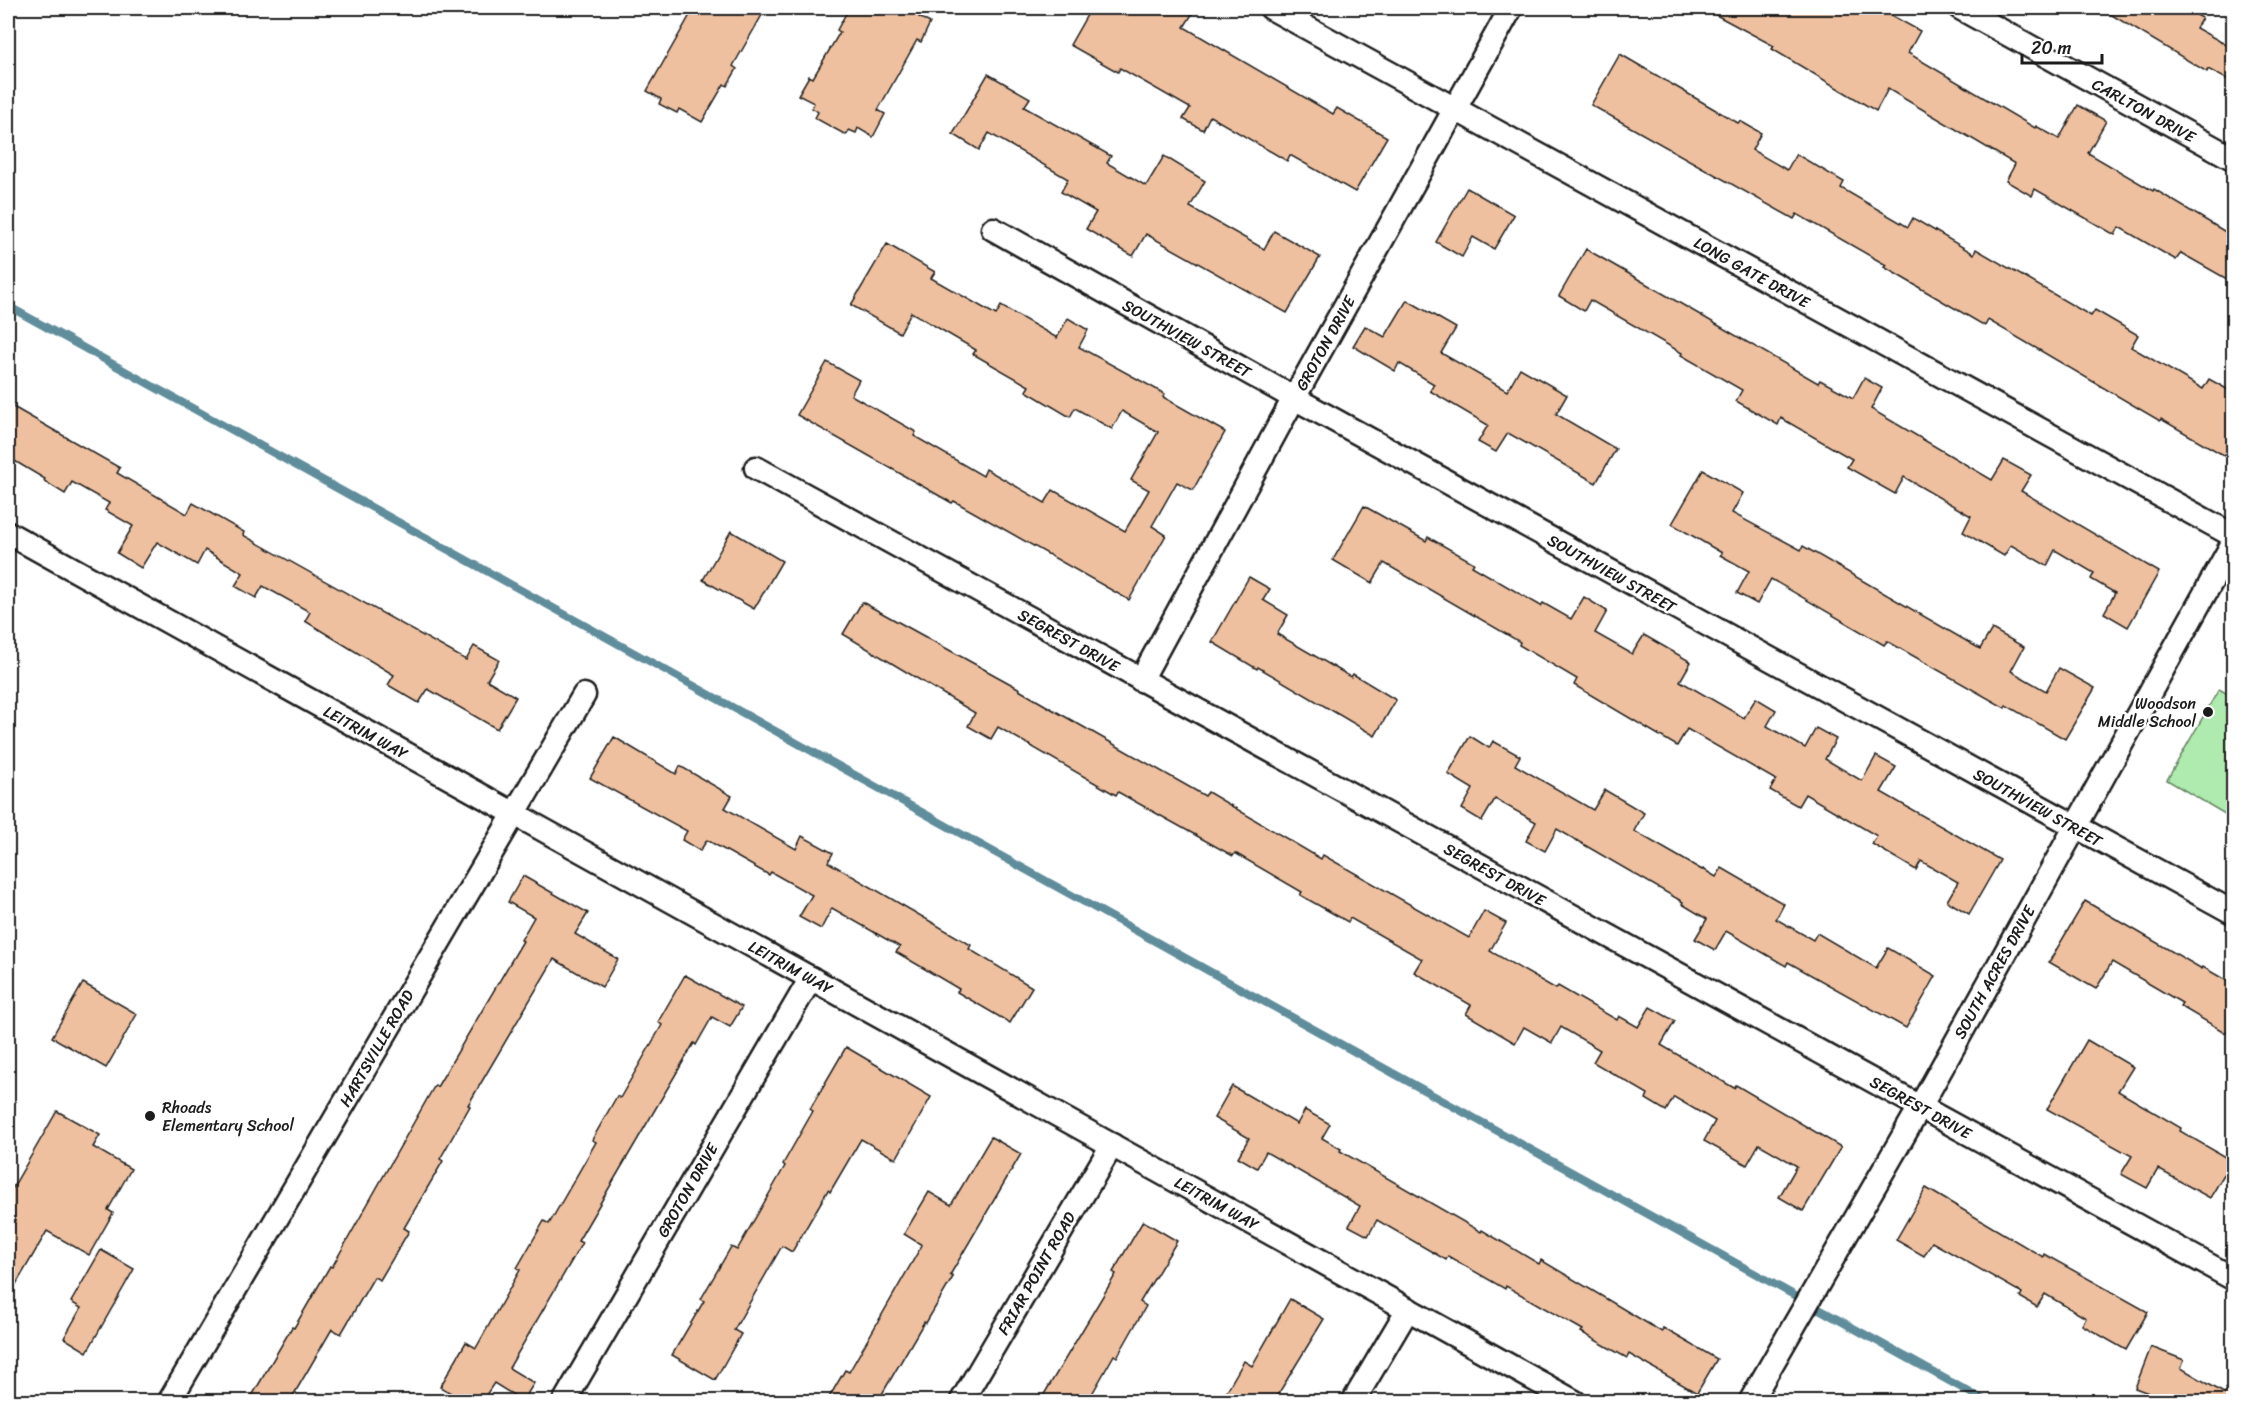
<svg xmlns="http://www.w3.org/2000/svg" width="2241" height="1409" viewBox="0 0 2241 1409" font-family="Sriracha,sans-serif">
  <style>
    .green { fill: #afeaae; stroke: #668365; stroke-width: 1.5 }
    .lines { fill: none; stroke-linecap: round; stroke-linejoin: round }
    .stream { stroke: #618d9b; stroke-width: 8 }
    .building { fill: #efc09f; stroke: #1c1c1c; stroke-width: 1.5 }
    .minor-casing { stroke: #1c1c1c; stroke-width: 27 }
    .minor { stroke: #fff; stroke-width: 22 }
    .poi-dot { fill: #1c1c1c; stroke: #fff; stroke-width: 2 }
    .labels { text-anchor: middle; stroke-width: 5; stroke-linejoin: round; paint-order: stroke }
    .street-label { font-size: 16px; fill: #1c1c1c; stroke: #fff }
    .poi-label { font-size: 16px; fill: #1c1c1c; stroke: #fff; text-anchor: end }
  </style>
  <rect width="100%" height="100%" fill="#fff"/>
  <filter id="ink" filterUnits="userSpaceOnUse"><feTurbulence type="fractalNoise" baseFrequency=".0167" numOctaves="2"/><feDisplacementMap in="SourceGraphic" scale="12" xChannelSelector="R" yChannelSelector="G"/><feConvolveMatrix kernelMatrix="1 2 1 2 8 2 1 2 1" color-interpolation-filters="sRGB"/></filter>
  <g filter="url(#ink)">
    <polygon class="green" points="2219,689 2233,697 2234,811 2230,817 2167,780"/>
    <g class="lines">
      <polyline class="stream" points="8,306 1987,1402"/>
    </g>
    <g class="building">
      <polygon points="694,8 766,8 733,66 737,69 727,86 724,84 702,122 679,109 677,113 659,104 661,99 647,91"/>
      <polygon points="849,8 925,8 919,17 930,23 921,42 917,40 878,110 885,114 873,137 858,128 856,133 849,130 846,135 815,118 818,112 812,108 814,103 798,95 809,76 813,78 840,32 837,30"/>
      <polygon points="1091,8 1196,8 1184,27 1333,114 1337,108 1387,137 1355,192 1290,155 1287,161 1210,116 1203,130 1183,119 1190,108 1120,68 1118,72 1070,45"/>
      <polygon points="1703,8 1878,8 1920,31 1908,53 2035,128 2036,126 2059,139 2078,105 2106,121 2088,153 2153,191 2154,189 2234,237 2234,283 2181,253 2176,260 2119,227 2115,235 2035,189 2032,196 2006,181 2015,164 1888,89 1876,111 1772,49 1774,46"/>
      <polygon points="2100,8 2185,8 2202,18 2196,28 2234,49 2234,83 2208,69 2207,72"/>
      <polygon points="1620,54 1738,123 1740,121 1761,133 1752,150 1787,170 1796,154 1844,182 1841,188 1908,227 1913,218 1974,254 1976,249 2091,316 2095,310 2138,335 2131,347 2203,389 2209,379 2234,393 2234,442 2225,456 2161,419 2160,421 1988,320 1985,326 1884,267 1886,265 1797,214 1794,219 1591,105"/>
      <polygon points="988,74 1030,98 1024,107 1111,156 1107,163 1146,186 1164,156 1205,181 1190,207 1264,249 1274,231 1320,257 1287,313 1146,234 1133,256 1086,229 1096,212 1061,192 1068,179 989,133 979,150 953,134"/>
      <polygon points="1467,188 1514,215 1494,249 1473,237 1462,257 1436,242"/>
      <polygon points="887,244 935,272 931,278 996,315 1001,306 1057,338 1068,318 1088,330 1079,347 1165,394 1163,397 1225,432 1193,490 1177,482 1152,526 1166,535 1129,600 954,501 952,503 797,415 827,362 859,380 851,395 916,432 914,436 983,476 986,469 1045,503 1053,490 1125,531 1149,490 1131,480 1158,432 1122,411 1112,429 1075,408 1070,417 1026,391 1029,386 973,354 976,350 911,312 900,333 851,305"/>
      <polygon points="1586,249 1818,383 1820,380 1853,398 1864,378 1882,388 1871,409 1992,480 2004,460 2031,475 2021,491 2159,572 2128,627 2104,613 2115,593 2091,579 2094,573 2055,550 2047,566 2011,545 2004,556 1963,532 1971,516 1904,477 1895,494 1847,467 1852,459 1781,418 1778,425 1736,401 1742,390 1681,355 1682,353 1590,300 1584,311 1559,296"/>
      <polygon points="1407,300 1456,328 1441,353 1507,391 1520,368 1567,395 1556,414 1616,449 1596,483 1508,433 1496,452 1478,442 1488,425 1430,391 1434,384 1399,363 1395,371 1353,346 1365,326 1385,337"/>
      <polygon points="8,404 120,468 117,473 187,514 193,503 244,532 243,535 466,660 474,646 499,660 487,680 516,697 497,729 428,689 419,703 388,685 394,675 305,621 310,612 263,586 256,598 235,586 243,573 205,550 197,565 157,542 141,568 117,553 133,526 105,510 109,503 72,482 65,494 44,481 45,479 8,457"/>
      <polygon points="1703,470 1743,493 1732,513 1801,550 1803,546 1980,649 1992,629 2024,647 2011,671 2046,691 2059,668 2095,688 2065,739 2006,705 2005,708 1887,641 1884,645 1771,579 1757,604 1737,593 1749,571 1720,555 1722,553 1672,524"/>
      <polygon points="1364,506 1426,541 1428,537 1474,563 1472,566 1541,606 1543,603 1571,619 1584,597 1607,611 1595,633 1632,654 1644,635 1691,662 1680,681 1744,718 1756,698 1776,710 1767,726 1805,748 1816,728 1836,739 1825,759 1862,781 1876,756 1896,767 1881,792 2000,860 1969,914 1947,901 1958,882 1921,861 1916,870 1872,844 1877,836 1805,794 1798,806 1770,790 1776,780 1687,729 1677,746 1574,685 1577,679 1519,645 1520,642 1384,563 1372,583 1333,560"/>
      <polygon points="731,531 782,561 754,609 703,580"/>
      <polygon points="1249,577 1270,589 1263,600 1288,615 1277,634 1351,677 1353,674 1396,700 1375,736 1258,667 1257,669 1212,642"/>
      <polygon points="862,602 1020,689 1019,690 1057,712 1205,796 1208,792 1321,859 1323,855 1469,938 1484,911 1506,923 1490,951 1556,989 1558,986 1617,1020 1619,1016 1638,1027 1650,1007 1675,1021 1661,1045 1734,1088 1736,1085 1841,1147 1803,1211 1779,1197 1797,1166 1759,1144 1747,1165 1704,1141 1715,1121 1674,1097 1666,1111 1646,1099 1648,1094 1593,1062 1600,1050 1561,1027 1552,1043 1524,1027 1515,1043 1466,1014 1471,1005 1414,972 1422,959 1350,918 1348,922 1300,895 1302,892 1235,853 1233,856 1118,792 1116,795 998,727 991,739 968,726 975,713 843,634"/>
      <polygon points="1470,736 1489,748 1493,741 1520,756 1515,765 1593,810 1605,790 1644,813 1634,831 1702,870 1703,869 1716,877 1722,868 1784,904 1776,919 1813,940 1817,933 1876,968 1888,948 1936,976 1906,1028 1788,962 1786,966 1726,931 1715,950 1695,939 1707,919 1682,904 1683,902 1557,829 1545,851 1526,841 1536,822 1495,799 1482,821 1462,809 1473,789 1448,774"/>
      <polygon points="614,737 676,774 680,766 732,796 725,808 796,849 802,836 833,853 828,862 971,945 969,949 1032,987 1010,1023 957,992 959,989 896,952 900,947 832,908 821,929 799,917 812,895 771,872 769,875 707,840 700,851 682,840 687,831 590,778"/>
      <polygon points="523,876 588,913 575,934 618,959 602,987 554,959 468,1105 470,1106 440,1159 443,1161 404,1228 409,1231 380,1280 374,1277 341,1334 332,1329 290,1401 249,1401 292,1327 294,1328 330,1266 332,1267 435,1085 437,1087 523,941 521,940 534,917 508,902"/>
      <polygon points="2085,901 2202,969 2203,967 2234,985 2234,1019 2226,1033 2180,1006 2182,1003 2112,962 2096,989 2049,962"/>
      <polygon points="685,975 742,1007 730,1027 712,1017 696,1045 694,1043 578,1241 582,1243 509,1368 534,1383 523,1401 494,1383 482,1401 465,1401 440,1387 466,1342 476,1348 520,1270 517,1268 544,1221 549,1224 596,1142 592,1140 617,1096 620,1098 662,1025 658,1022"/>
      <polygon points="83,983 137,1014 106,1068 52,1037"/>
      <polygon points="2087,1040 2133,1067 2118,1091 2181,1128 2180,1131 2232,1161 2210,1198 2158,1169 2147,1188 2121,1174 2132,1156 2047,1109"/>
      <polygon points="846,1047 931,1097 896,1159 861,1139 830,1192 828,1190 792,1252 782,1246 734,1330 741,1334 715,1380 672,1355 704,1301 701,1299 731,1247 737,1250 785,1166 783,1164 813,1111 810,1109"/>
      <polygon points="1232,1086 1297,1124 1305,1110 1330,1124 1322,1138 1341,1149 1340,1151 1481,1232 1482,1230 1539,1264 1541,1260 1662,1332 1663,1328 1717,1359 1697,1393 1629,1354 1627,1358 1581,1332 1583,1330 1506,1286 1505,1289 1448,1256 1446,1260 1377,1220 1368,1236 1349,1226 1360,1206 1266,1152 1257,1168 1238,1157 1249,1138 1214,1118"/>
      <polygon points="57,1111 100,1135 93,1147 131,1169 108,1210 113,1213 89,1255 47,1231 8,1298 8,1196"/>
      <polygon points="991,1137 1021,1154 950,1275 953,1277 926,1323 924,1322 878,1401 827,1401 845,1370 849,1372 922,1245 904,1234 929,1192 951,1205"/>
      <polygon points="1926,1188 2043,1257 2044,1254 2148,1312 2126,1350 2082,1325 2086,1318 2045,1294 2037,1307 2020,1297 2022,1293 1932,1242 1924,1256 1896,1240"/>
      <polygon points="1143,1221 1177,1241 1140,1302 1146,1306 1117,1357 1114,1355 1088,1401 1040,1401 1116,1274 1113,1272"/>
      <polygon points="101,1250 134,1269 87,1352 64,1338 81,1308 71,1302"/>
      <polygon points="1290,1299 1324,1319 1274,1401 1221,1401 1244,1361 1252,1366"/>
      <polygon points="2151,1347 2184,1360 2181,1368 2234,1399 2234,1401 2170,1401 2135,1388"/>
    </g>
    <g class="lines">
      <defs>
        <g id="minor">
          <polyline points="1271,8 2234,536"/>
          <polyline points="1960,8 2234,159"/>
          <polyline points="993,229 1294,398 2234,913"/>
          <polyline points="756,468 2234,1279"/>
          <polyline points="8,533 1575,1402"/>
          <polyline points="1141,680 1294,398 1511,8"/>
          <polyline points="169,1402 584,695"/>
          <polyline points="564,1402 811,978"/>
          <polyline points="961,1402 1112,1145"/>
          <polyline points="1353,1402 1408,1309"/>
          <polyline points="1750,1402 1920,1107 2234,541"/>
        </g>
      </defs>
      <use href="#minor" class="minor-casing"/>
      <use href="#minor" class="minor"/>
    </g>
  </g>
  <g class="poi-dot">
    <circle cx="2208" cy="712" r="6"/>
    <circle cx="150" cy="1116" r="6"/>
  </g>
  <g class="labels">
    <g class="street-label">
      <text transform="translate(2144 110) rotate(29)" y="6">CARLTON DRIVE</text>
      <text transform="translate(1752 272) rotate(29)" y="6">LONG GATE DRIVE</text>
      <text transform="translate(1187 338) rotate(29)" y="6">SOUTHVIEW STREET</text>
      <text transform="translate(1325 343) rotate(-61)" y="6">GROTON DRIVE</text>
      <text transform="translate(1612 573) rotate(29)" y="6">SOUTHVIEW STREET</text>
      <text transform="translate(1069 640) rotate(29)" y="6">SEGREST DRIVE</text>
      <text transform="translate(366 732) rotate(29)" y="6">LEITRIM WAY</text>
      <text transform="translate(2038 807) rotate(29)" y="6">SOUTHVIEW STREET</text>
      <text transform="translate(1495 874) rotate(29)" y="6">SEGREST DRIVE</text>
      <text transform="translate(791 967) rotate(29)" y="6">LEITRIM WAY</text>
      <text transform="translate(1994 972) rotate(-61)" y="6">SOUTH ACRES DRIVE</text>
      <text transform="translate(376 1048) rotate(-60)" y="6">HARTSVILLE ROAD</text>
      <text transform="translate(1921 1107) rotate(29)" y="6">SEGREST DRIVE</text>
      <text transform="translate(687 1190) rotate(-60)" y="6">GROTON DRIVE</text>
      <text transform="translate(1217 1203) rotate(29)" y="6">LEITRIM WAY</text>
      <text transform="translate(1036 1273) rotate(-60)" y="6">FRIAR POINT ROAD</text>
    </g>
    <g class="poi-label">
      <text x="2196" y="709">Woodson<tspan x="2196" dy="18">Middle School</tspan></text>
      <text x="162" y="1113" text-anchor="start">Rhoads<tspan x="162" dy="18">Elementary School</tspan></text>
    </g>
  </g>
  <rect width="2241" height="1409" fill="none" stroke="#fff" stroke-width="30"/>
  <rect x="15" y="15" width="2211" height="1379" fill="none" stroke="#1c1c1c" stroke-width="2" filter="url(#ink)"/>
  <path d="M2022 54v9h80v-9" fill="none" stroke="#1c1c1c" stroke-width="3"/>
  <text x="2031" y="54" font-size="18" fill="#1c1c1c" stroke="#ffffff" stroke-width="4.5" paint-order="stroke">20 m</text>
</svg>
